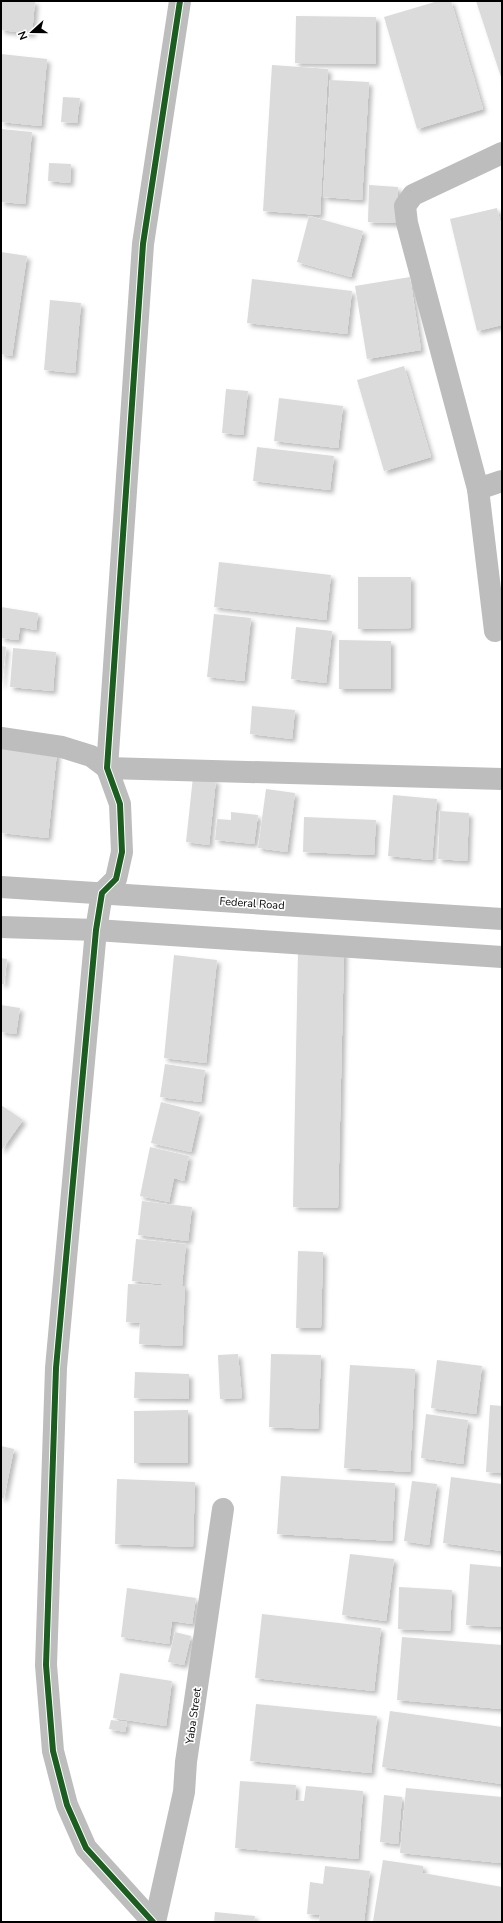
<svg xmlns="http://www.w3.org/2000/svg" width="503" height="1923" viewBox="0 0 503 1923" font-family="'Nunito Sans',sans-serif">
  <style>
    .building { fill: #dbdbdb; filter: url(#shadow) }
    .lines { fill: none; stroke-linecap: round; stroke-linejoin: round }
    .minor { stroke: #bdbdbd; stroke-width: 22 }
    .cycleway-casing { stroke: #fff; stroke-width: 8 }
    .cycleway { stroke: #1b5e20; stroke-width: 6 }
    .labels { text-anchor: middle; stroke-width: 3.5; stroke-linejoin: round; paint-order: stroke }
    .street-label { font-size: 11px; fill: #000; stroke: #fff }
  </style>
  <defs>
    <filter id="shadow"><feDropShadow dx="3.5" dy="3.5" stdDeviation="2" flood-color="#0004"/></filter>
  </defs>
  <rect width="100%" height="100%" fill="#fff"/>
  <g class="building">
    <polygon points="1,1 35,1 32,34 1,30"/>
    <polygon points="438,1 451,1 483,109 417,129 384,17"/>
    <polygon points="476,1 502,1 502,80"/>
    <polygon points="296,16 376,17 376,64 295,63"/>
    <polygon points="1,54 47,59 41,126 1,122"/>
    <polygon points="272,65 328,69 320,215 263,211"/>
    <polygon points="330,80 369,82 362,200 323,197"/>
    <polygon points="63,97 80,98 77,123 61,122"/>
    <polygon points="1,129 32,132 25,204 1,202"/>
    <polygon points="49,163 71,164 70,183 48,181"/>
    <polygon points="369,185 398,187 397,223 368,222"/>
    <polygon points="497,208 502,229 502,325 477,331 450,219"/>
    <polygon points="309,216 363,231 351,277 297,262"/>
    <polygon points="1,252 27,256 12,356 1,354"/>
    <polygon points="410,277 421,350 367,359 355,286"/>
    <polygon points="252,279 352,291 347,334 247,323"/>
    <polygon points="50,300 81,303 75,373 44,370"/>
    <polygon points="404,366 431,457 384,471 357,380"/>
    <polygon points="226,389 248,391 243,435 222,433"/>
    <polygon points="279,398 343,406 338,448 274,441"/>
    <polygon points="257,447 334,456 330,490 253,481"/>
    <polygon points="219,562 331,575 326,620 214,607"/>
    <polygon points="358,577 411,577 411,628 358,629"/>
    <polygon points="1,607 38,613 36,630 20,627 18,640 1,638"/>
    <polygon points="214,614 251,618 244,681 207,677"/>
    <polygon points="296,627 332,631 326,683 291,679"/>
    <polygon points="339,640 391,641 391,689 339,689"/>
    <polygon points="1,646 6,647 2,685 1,685"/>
    <polygon points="13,648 56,652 53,691 10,687"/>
    <polygon points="252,706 295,710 292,739 250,734"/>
    <polygon points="1,747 57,752 48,838 1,833"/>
    <polygon points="193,777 216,780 209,845 186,842"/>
    <polygon points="266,789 295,793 287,852 258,848"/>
    <polygon points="393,795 437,799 432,860 388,856"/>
    <polygon points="440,811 469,813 467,861 438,859"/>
    <polygon points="231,812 258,815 254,844 215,840 217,819 231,820"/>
    <polygon points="304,817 376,820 374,855 303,852"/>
    <polygon points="298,951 344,952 338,1208 293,1207"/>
    <polygon points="174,955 217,960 206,1063 164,1058"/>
    <polygon points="1,958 7,959 4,984 1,984"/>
    <polygon points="1,1005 20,1008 16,1034 1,1032"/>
    <polygon points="165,1064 205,1070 201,1102 160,1097"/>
    <polygon points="161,1102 200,1112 191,1152 151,1143"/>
    <polygon points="1,1105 23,1120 1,1151"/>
    <polygon points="150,1147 189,1156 184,1181 174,1178 169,1202 140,1196"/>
    <polygon points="142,1201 192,1207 188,1241 138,1235"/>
    <polygon points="136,1239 186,1244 182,1286 185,1286 182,1346 139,1344 140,1323 126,1322 128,1284 180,1286 132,1281"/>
    <polygon points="298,1251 323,1252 321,1328 296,1328"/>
    <polygon points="238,1354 242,1398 220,1399 218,1355"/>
    <polygon points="271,1354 321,1355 318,1429 269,1427"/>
    <polygon points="437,1360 482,1366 476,1414 431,1408"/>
    <polygon points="350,1365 415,1369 410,1472 344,1468"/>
    <polygon points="135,1372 189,1374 189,1399 134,1398"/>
    <polygon points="490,1405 502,1406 502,1473 486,1472"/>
    <polygon points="188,1410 188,1463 134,1463 134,1411"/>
    <polygon points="426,1414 468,1420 463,1464 421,1458"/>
    <polygon points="1,1446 14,1449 4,1498 1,1498"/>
    <polygon points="281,1476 395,1483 392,1541 277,1534"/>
    <polygon points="451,1477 502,1484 502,1551 443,1543"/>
    <polygon points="117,1479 195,1482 193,1547 115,1544"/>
    <polygon points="412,1481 437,1484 429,1545 404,1541"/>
    <polygon points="350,1554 394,1559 386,1621 342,1615"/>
    <polygon points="470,1564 502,1567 502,1627 466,1625"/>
    <polygon points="399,1587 452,1590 450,1631 398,1629"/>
    <polygon points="127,1588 196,1598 192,1624 172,1621 169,1644 121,1637"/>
    <polygon points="262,1614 381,1628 374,1691 255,1678"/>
    <polygon points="175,1632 191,1636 184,1665 168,1662"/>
    <polygon points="402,1637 502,1645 502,1709 397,1700"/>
    <polygon points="120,1673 172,1681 166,1726 113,1718"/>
    <polygon points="256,1704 377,1716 371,1773 250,1761"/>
    <polygon points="390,1711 502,1727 502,1784 382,1767"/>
    <polygon points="111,1720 127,1722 125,1732 109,1729"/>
    <polygon points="240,1781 296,1785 295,1800 304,1801 306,1786 363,1791 358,1859 235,1848"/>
    <polygon points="406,1788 502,1797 501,1863 400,1853"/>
    <polygon points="384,1795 402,1797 398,1844 380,1842"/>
    <polygon points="383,1860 423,1866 423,1873 502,1887 502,1922 373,1921"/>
    <polygon points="325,1866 370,1871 364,1922 319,1922 320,1915 307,1914 310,1882 323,1884"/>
    <polygon points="215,1912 255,1916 254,1922 214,1922"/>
  </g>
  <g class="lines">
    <g class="minor">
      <polyline points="478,489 502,481"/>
      <polyline points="495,631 478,489 407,223 405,206 413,195 502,153"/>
      <polyline points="1,738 62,747 91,756 107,768 502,779"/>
      <polyline points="1,887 502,919"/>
      <polyline points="1,927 96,930 502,957"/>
      <polyline points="153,1922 86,1848 67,1805 53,1751 46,1665 56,1368 96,930 102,893 116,879 122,852 120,804 107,768 143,244 180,1"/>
      <polyline points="155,1922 184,1792 186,1762 223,1509"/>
    </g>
    <defs>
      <polyline id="cycleway" points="153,1922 86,1848 67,1805 53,1751 46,1665 56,1368 96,930 102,893 116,879 122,852 120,804 107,768 143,244 180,1"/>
    </defs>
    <use href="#cycleway" class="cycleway-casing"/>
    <use href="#cycleway" class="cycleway"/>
  </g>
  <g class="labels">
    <g class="street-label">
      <text transform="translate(252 903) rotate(4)" y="4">Federal Road</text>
      <text transform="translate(193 1716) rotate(-82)" y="4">Yaba Street</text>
    </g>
  </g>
  <rect width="503" height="1923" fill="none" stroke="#000000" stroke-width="4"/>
  <g transform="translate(32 32) rotate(249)" stroke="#ffffff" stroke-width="3" paint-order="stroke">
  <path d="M0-3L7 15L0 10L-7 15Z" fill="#000000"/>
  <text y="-6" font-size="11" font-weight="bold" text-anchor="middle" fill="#000000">N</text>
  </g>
</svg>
